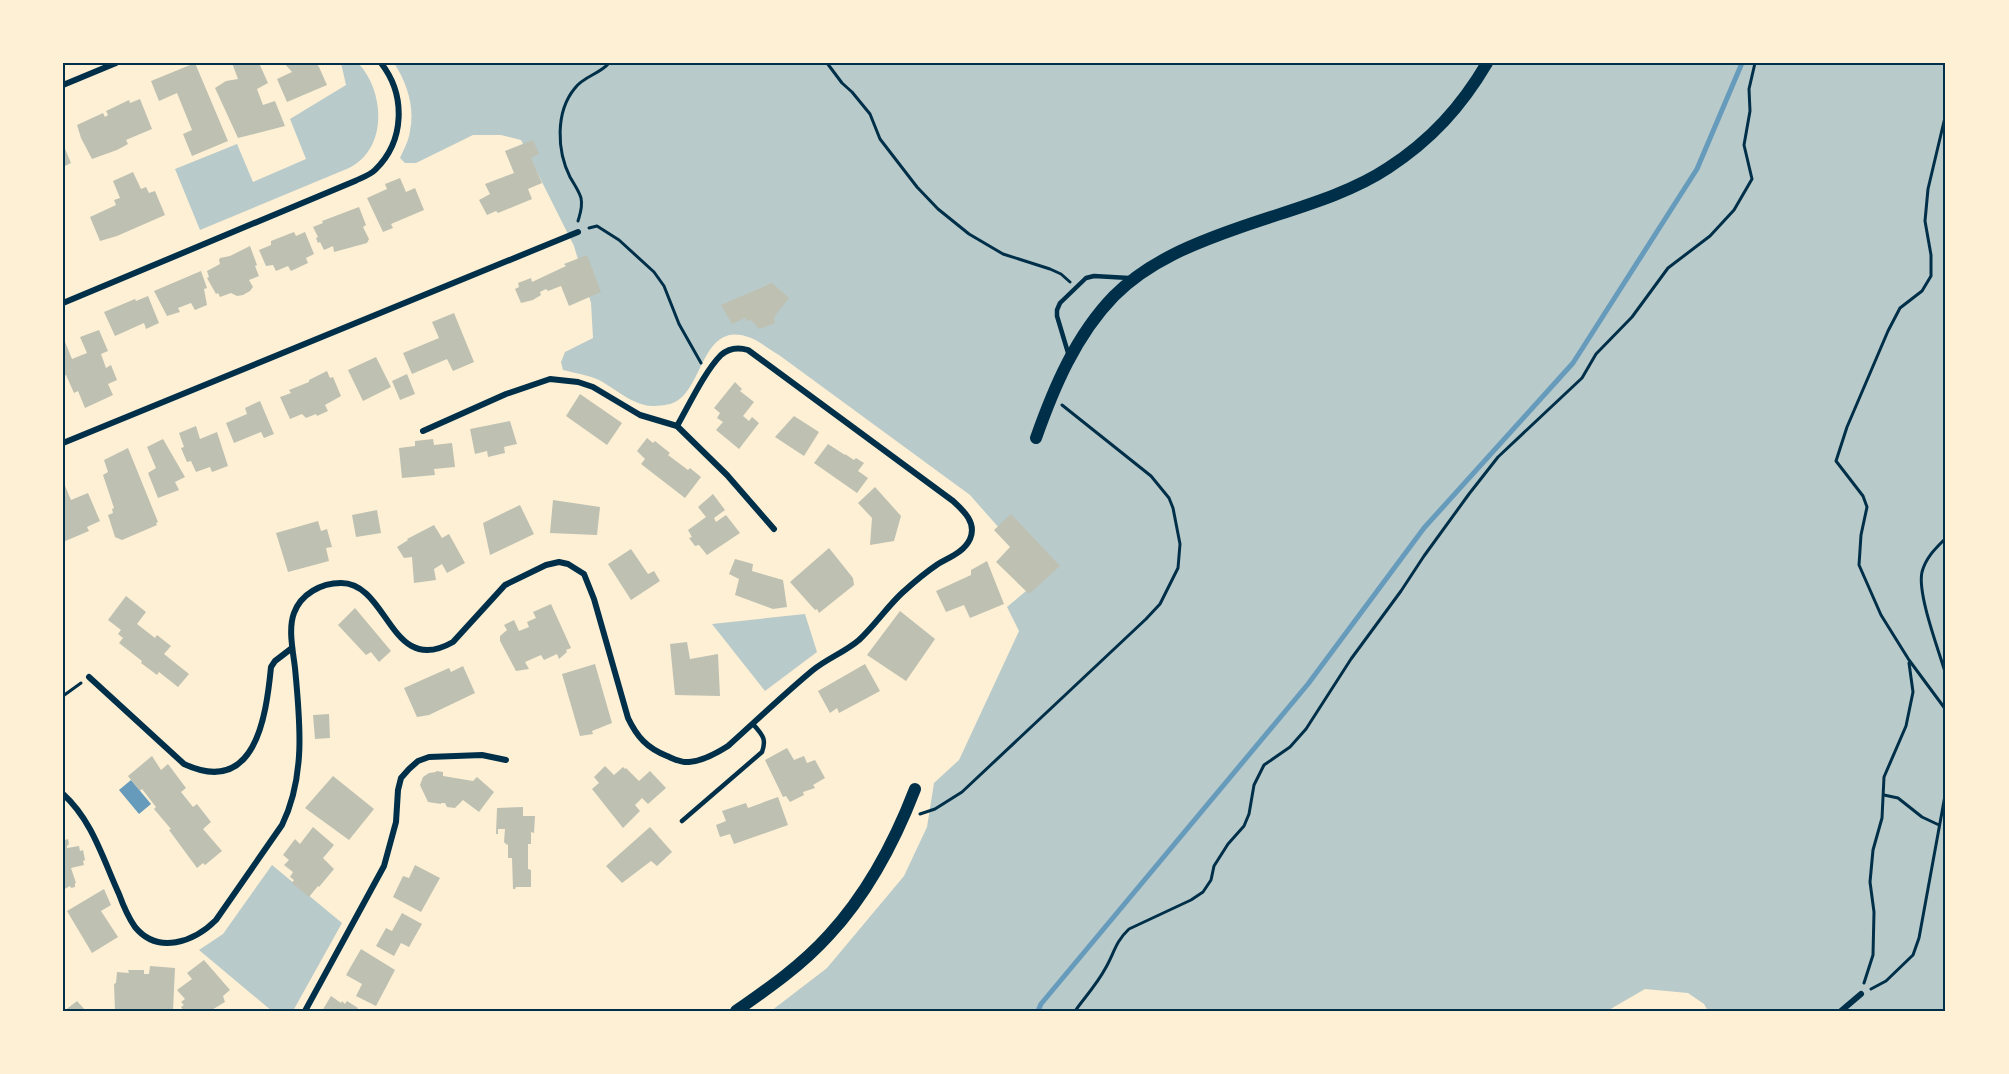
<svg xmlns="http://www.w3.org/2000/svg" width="2009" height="1074" viewBox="0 0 2009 1074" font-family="'IBM Plex Sans',sans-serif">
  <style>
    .green { fill: #b9caca }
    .water { fill: #669bbc }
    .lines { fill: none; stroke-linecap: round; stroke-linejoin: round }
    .stream { stroke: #669bbc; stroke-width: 5 }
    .building { fill: #bec0b2 }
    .path { stroke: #003049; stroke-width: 3 }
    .service { stroke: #003049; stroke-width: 4.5 }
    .minor { stroke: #003049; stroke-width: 6 }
    .secondary { stroke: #003049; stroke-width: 12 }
    .neatline { fill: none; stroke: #003049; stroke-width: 2 }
  </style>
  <rect width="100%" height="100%" fill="#fdf0d5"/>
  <g class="green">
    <path d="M341,63H358C385,91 388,149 349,168L200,230L175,169L237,144L253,182L306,159L290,119L346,85Z"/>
    <path d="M394,63H1946V1011H1708L1704,1004L1688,993L1645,989L1607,1011H771L827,968L904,876L927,827L934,783L959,760L1019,631L1007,607L1033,585L1021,553L970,495L779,355C770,350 761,342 751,338C702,318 704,388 675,402C670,405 658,406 652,406C632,405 616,389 599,380C588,375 575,373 563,370L561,362L565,352L593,338L591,303L574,246L521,140L501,135H473L416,163H405L400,158C404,149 409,140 410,131C415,107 407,83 394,63Z"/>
    <polygon points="805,614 817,652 765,691 712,624"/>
    <polygon points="272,865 342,923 293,1011 272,1011 199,950 223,934"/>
  </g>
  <polygon class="water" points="131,780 151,804 139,814 119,790"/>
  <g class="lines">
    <polyline class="stream" points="1038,1011 1041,1004 1308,684 1424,528 1573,363 1697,169 1742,63"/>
  </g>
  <g class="building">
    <polygon points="195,63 228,141 192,156 183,134 192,130 177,93 159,101 151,81"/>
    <polygon points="232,63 259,63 268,83 257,89 263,105 275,101 285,126 238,138 215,88 226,81 238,79"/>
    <polygon points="284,63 316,63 319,67 327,85 287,102 277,79 292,72"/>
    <polygon points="140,99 152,129 126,140 128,144 117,150 92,159 81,138 77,125 103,113 105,117 108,115 106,111 129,100 130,103"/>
    <polygon points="533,140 539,154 531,158 542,183 528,189 532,199 498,213 496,211 487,215 479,200 490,194 485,184 514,173 505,151"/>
    <polygon points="63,144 71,163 63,167"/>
    <polygon points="133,172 141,189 146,187 149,193 155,191 165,215 117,236 100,241 90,217 116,205 114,200 120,198 113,181"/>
    <polygon points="400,178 406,192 415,188 424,210 391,224 393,228 383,232 367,198 387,189 385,184"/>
    <polygon points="359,207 366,225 363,227 369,239 367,243 334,252 333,246 324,250 320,242 318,243 316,238 318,237 313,227 323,223 322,221"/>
    <polygon points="294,232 296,236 305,232 314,254 306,258 308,263 291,271 288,266 276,271 273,265 266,266 259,250 271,245 271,241"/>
    <polygon points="250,246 257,265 255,266 259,276 249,280 253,287 250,291 243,295 237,296 231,293 220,297 218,293 216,294 207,278 209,277 207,271 220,264 219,260 220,258 230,256"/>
    <polygon points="587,255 601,292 569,306 561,286 548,291 546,289 540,292 541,295 533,300 521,303 515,289 519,287 518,283 531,278 532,282 566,266 564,264"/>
    <polygon points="201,271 207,288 204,289 207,305 195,310 191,303 178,308 180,312 167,316 154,291"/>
    <polygon points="772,283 789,298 774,317 775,323 759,329 751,320 747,321 745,318 732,324 721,305"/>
    <polygon points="148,296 159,323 146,329 144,323 115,336 104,312 135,299 136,301"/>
    <polygon points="454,313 474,362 453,371 447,359 412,374 403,353 439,338 432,322"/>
    <polygon points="99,330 108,351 101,354 106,368 111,365 117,380 108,384 113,395 85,408 78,391 74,393 66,375 63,376 63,337 72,359 87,353 80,337"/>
    <polygon points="376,357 391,387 363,401 348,370"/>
    <polygon points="327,371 330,378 333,377 341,396 325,405 328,411 317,416 316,414 306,418 302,414 290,419 280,397 291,393 289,390 309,382 309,380"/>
    <polygon points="407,374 415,394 400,400 392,381"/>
    <polygon points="735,382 742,389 740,391 754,402 743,416 749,421 752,417 759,423 739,449 716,430 723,422 717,418 720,413 714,408"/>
    <polygon points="580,394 622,423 607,445 566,416"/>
    <polygon points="260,401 274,434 264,438 261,432 234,443 226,423 247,414 245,408"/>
    <polygon points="794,416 819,432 804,456 775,437"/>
    <polygon points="510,421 517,444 504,447 505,453 488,457 487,451 475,454 470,429"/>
    <polygon points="196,426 200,439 217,432 228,466 212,472 210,467 196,472 191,461 187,462 181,448 184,447 179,433"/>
    <polygon points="647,438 653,443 655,441 670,453 668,455 688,470 690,468 701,477 685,498 641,464 645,459 637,451"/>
    <polygon points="163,439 185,477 175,482 179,490 158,498 148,473 156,468 147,447"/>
    <polygon points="433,439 434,445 452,443 455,467 434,469 435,475 402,478 399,448 415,446 415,441"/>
    <polygon points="828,444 845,455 845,454 854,460 856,458 864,463 858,471 868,478 857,493 814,463"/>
    <polygon points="128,448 158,522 156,523 157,525 122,540 115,537 108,515 113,513 112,509 114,508 103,475 108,472 104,460"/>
    <polygon points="63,481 71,500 88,493 100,521 87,527 89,531 63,542"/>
    <polygon points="875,487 901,516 894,541 870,545 872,518 858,503"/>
    <polygon points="713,494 725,510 714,518 716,522 726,515 740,533 707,555 699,545 695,546 689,538 692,537 688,530 706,517 698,507"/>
    <polygon points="553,500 600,507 597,535 550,533"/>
    <polygon points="520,505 534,534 490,555 483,523"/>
    <polygon points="377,510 381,533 356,537 352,515"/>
    <polygon points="1011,514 1060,566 1029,594 996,562 1010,547 994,530"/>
    <polygon points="318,521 321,531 327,529 332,547 326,548 329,561 288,572 276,533"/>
    <polygon points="434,525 442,538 449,534 465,563 447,573 442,564 434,569 436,580 414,583 412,557 404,558 397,547 408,540 407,539"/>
    <polygon points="829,548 853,578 854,585 819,613 817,609 815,610 790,582"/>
    <polygon points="631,549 648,574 654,571 660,581 631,600 608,564"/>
    <polygon points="735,559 753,564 752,571 783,580 787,607 773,609 735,595 739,579 729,574"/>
    <polygon points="987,561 1004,604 970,618 964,605 946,612 936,591 971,575 971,570"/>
    <polygon points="126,596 146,612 137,624 155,638 157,635 171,646 164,654 189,674 178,687 159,672 157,675 141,663 142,661 119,643 123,638 118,634 121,630 108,620"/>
    <polygon points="551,604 571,648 566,650 567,652 559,659 557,654 544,660 541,655 525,662 529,669 516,671 500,641 500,636 507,630 504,625 514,620 519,631 529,627 527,622 536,618 533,612"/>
    <polygon points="355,608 391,651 379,662 371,652 366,655 338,625"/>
    <polygon points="900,611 935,639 906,681 867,655"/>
    <polygon points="687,642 690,659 718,654 720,696 675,695 670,644"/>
    <polygon points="595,664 612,723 592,731 593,734 580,736 562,674"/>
    <polygon points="865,664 880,691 839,713 837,708 830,713 818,691"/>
    <polygon points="463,666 475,693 429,715 417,717 404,688 449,668 451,672"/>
    <polygon points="329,714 330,738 315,739 313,715"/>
    <polygon points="787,748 794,760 804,756 807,763 815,760 825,778 813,785 815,788 803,792 804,795 790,802 786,796 783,797 765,760"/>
    <polygon points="152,756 161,770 168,764 186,788 181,792 193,807 197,804 211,822 203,829 222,851 205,865 203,863 197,868 169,830 171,829 154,809 156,807 142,789 140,791 128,776"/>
    <polygon points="605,766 614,775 623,767 625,769 626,768 639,781 650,771 666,788 648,804 642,798 635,805 640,811 623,828 592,789 599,783 594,777"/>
    <polygon points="436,771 443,772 443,776 473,781 477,777 494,792 479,812 463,800 455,808 447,807 445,803 441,803 441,804 428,802 420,785 423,777 429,773 436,772"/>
    <polygon points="333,776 374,809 349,840 305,808"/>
    <polygon points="778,797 788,825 734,844 730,834 720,837 716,825 726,821 722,811 746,803 748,808"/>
    <polygon points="523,807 523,816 535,816 534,833 531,832 531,844 528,844 528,869 531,870 531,887 516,887 515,889 513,889 512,858 508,858 508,844 507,845 504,842 505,829 498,829 498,834 496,834 497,808"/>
    <polygon points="313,827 334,845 323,858 334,869 319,887 318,886 309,897 292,883 294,880 290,877 293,872 284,865 289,860 283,855 295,839 300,844"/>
    <polygon points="650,827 672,852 657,866 651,861 622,883 606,866"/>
    <polygon points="63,834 65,840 68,839 69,844 67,846 67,848 79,846 80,851 83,850 85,860 83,861 84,865 71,868 76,883 75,883 75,887 71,888 70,886 63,890"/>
    <polygon points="415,865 440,878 421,912 393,897 403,876 409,878"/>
    <polygon points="104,889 111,905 101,911 118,937 92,953 67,911"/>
    <polygon points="402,913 422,924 409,947 401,943 394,956 376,946 386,928 392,931"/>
    <polygon points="361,949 395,970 376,1006 356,996 362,984 346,975"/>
    <polygon points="204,960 230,990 223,996 225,1002 210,1011 184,1011 181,1007 184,1005 181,1002 185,999 177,990 192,979 187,973"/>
    <polygon points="150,966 175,968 173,1011 115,1011 114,984 116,983 117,972 129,973 128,970 144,970 144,974 149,974"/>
    <polygon points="331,996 341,1003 342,1001 345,1004 347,1001 358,1008 356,1011 322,1011"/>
    <polygon points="77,1001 86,1011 64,1011"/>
  </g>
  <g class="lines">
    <g class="path">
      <polyline points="827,63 842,83 852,92 870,114 880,139 917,187 938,209 969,234 1003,254 1050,269 1061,274 1070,282"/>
      <polyline points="1946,113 1928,189 1925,221 1931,255 1931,276 1922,291 1900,308 1888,331 1847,427 1836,461 1863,496 1867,507 1861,535 1859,565 1881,615 1909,660 1946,710"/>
      <path d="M578,221C580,214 583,207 581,198C579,191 574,184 570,177C557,151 555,112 575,88C584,76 600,74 609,63"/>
      <polyline points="589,228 597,226 619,240 654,272 664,286 679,324 701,363"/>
      <path d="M1946,538C1936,548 1926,557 1922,572C1917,594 1939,651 1946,675"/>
      <polyline points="63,696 81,683"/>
      <polyline points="1884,795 1898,798 1922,817 1939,825"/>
      <polyline points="920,814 935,809 962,792 1146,619 1160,604 1178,568 1180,544 1173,508 1169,498 1151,476 1062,405"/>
      <polyline points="1864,983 1873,955 1874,912 1870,882 1873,850 1882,818 1884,777 1906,726 1913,692 1909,663"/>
      <polyline points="1871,989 1886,981 1913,955 1919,938 1946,790"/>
      <path d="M1075,1011C1085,997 1097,984 1105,969C1114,954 1115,942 1129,929L1191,900L1203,892L1211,880L1214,866L1228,844L1244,826L1249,814L1254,785L1264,765L1290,747L1306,729L1351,659L1401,591L1424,556L1469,494L1498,457L1582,378L1596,354L1632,317L1668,268L1710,236L1734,210L1752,179L1744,145L1750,111L1749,89L1755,63"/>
    </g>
    <g class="service">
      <polyline points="1069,356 1057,316 1057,310 1060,303 1086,278 1094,276 1129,278"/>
      <path d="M682,821L762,752C767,738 762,735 753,724"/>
    </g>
    <g class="minor">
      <polyline points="63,85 116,63"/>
      <path d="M63,303L355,181C361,178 370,175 375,170C405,141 406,95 381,63"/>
      <polyline points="423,431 506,394 550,379 578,382 593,387 640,415 677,426 727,475 774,529"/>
      <polyline points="63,443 578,232"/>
      <path d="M89,677L184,764C255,797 266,718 271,667L275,661L292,648"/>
      <path d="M63,794C92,820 103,859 119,894C123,905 128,917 135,927C158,955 194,942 216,920L282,825C306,776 300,721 295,668C293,651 288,629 294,613C301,594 321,583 341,583C389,583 390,678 453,642L505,585L546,565L559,562L568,564L584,574L594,599L628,718C637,737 647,748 667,756C674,759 681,763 689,762C703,761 717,753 728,746C756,721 784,694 813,670C828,658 845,652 859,640C875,625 887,607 902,593C913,583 926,572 938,564C950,557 964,552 970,539C977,523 964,511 953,501L748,350C738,347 729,348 721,355C705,371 689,405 677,426"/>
      <polyline points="305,1011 384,866 396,822 398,790 401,778 409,769 418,761 429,757 482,755 506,760"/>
      <polyline points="1841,1011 1861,994"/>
    </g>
    <g class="secondary">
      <path d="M1036,438C1054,387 1076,335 1114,296C1149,261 1195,243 1241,227C1289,210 1346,196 1388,168C1431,140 1461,107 1487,63"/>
      <path d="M736,1011C769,988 802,965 829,935C867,894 895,841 915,789"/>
    </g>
  </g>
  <rect width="2009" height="1074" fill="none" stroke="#fdf0d5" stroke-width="129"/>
  <rect x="64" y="64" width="1880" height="946" class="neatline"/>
</svg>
